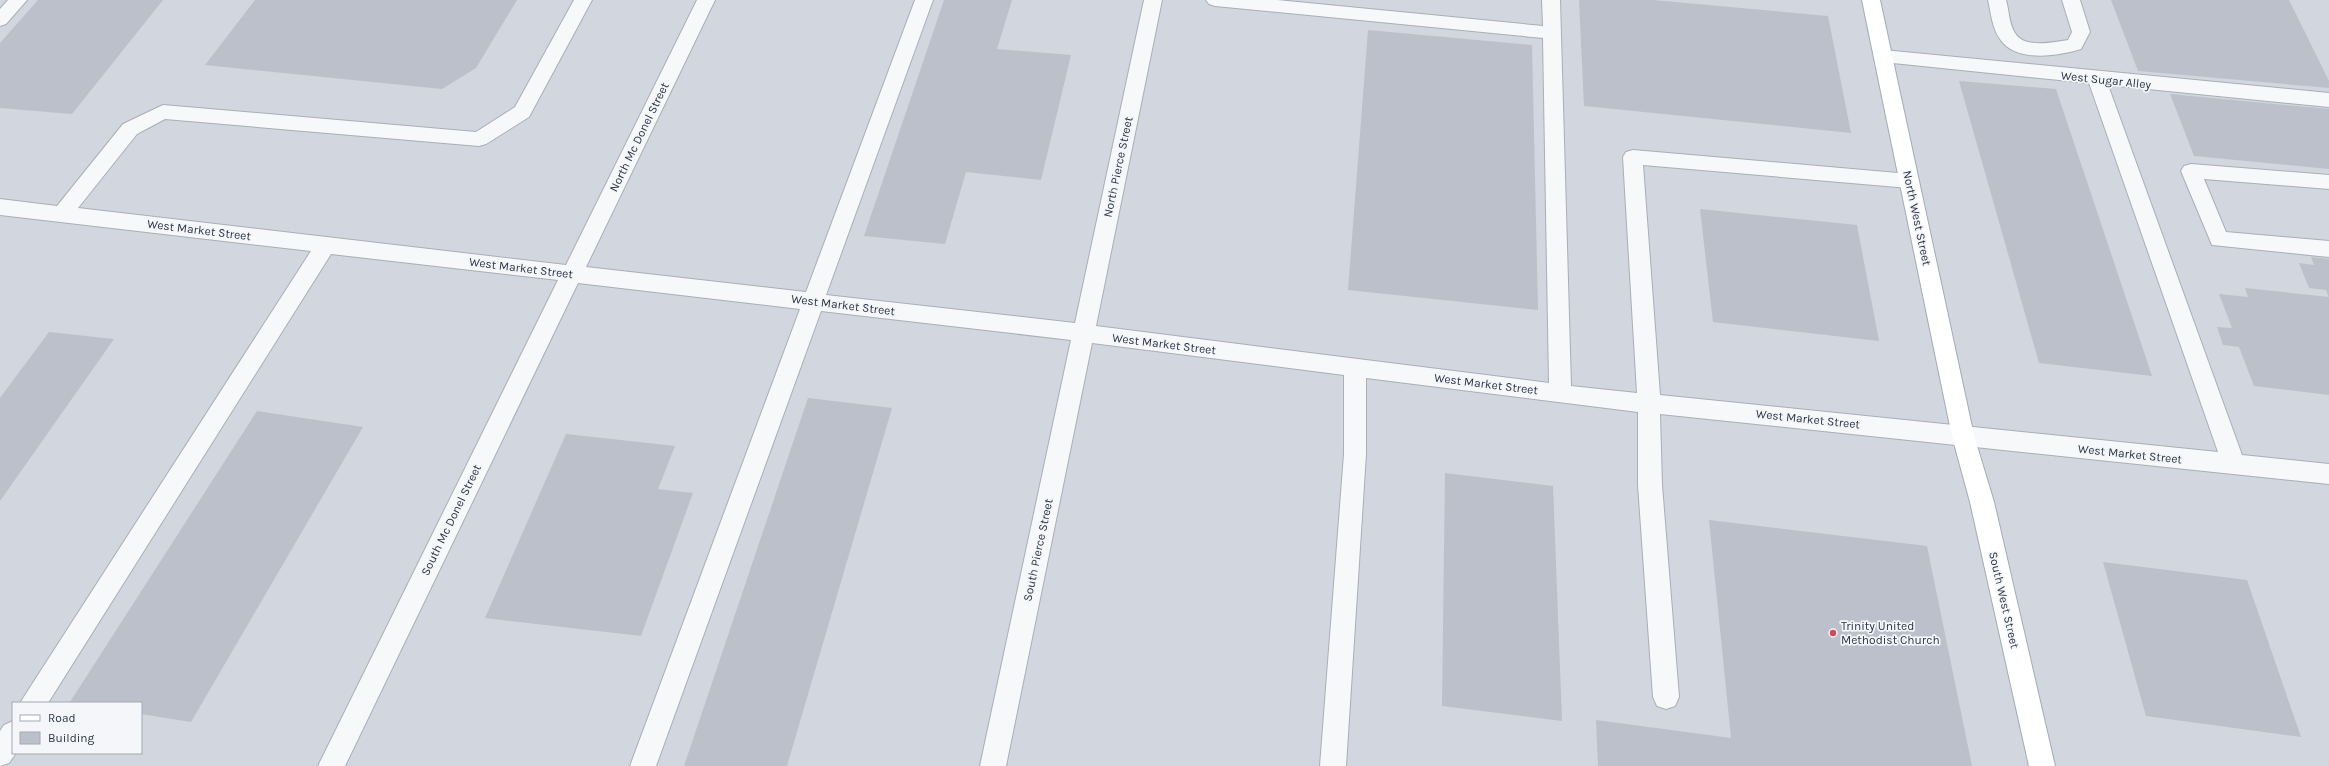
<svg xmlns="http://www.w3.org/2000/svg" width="2329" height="766" viewBox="0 0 2329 766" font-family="Karla,sans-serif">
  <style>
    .built { fill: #d2d6de; fill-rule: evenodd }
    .building { fill: #bbc0ca }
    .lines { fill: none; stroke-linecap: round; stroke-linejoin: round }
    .minor-casing { stroke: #a9aeb7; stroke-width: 2 }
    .major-casing { stroke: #a3abb8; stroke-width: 2 }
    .minor { fill: #f7f8fa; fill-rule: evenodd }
    .major { fill: #fff; fill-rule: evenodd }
    .poi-dot { fill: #d1495b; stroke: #f4f6f9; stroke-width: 1.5 }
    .labels { text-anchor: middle; stroke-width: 3.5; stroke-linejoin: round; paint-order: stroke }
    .street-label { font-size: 12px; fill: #2b3445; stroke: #f4f6f9 }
    .poi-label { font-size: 12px; fill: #2b3445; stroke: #f4f6f9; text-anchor: start }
  </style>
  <rect width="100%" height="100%" fill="#e4e7ec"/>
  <path class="built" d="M0,0H2329V766H0ZM13,703H141V753H13Z"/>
  <g class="building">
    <polygon points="38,0 163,0 72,114 0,108 0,43"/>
    <polygon points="255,0 517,0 476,68 442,89 205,65"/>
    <polygon points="944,0 1012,0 997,49 1071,55 1041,180 966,172 945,244 864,236"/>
    <polygon points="1579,0 1653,0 1828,16 1851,133 1584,106"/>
    <polygon points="2111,0 2289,0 2329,81 2329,88 2138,71"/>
    <polygon points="1368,30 1532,45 1538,310 1348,290"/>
    <polygon points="1959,81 2056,89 2152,376 2039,363"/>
    <polygon points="2170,94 2329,109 2329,169 2194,156"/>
    <polygon points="1700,209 1857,225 1879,341 1713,322"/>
    <polygon points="2311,257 2329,259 2329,297 2326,290 2309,288 2299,263 2314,265"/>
    <polygon points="2245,288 2329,297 2329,395 2254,386 2239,347 2223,345 2217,327 2232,328 2219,294 2248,297"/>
    <polygon points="49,332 114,339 0,501 0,398"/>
    <polygon points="808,398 892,408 787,766 684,766"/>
    <polygon points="257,411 363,427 191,722 141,714 141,703 70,702"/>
    <polygon points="566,434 675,446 658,489 693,493 641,636 485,618"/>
    <polygon points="1445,473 1553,486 1562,721 1442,706"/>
    <polygon points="1709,520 1927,546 1972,766 1598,766 1596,720 1731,738"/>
    <polygon points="2103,562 2247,580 2301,737 2146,716"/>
  </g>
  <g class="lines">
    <defs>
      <g id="minor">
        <polygon points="8,0 27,0 6,24 0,26 0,9"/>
        <polygon points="574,0 592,0 529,117 486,144 479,146 165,119 137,134 78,208 566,265 697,0 715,0 586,267 806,292 915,0 933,0 826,295 1075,323 1144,0 1162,0 1096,326 1549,383 1543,38 1215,6 1209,4 1206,0 1277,0 1543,26 1542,0 1560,0 1571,386 1637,393 1623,157 1626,152 1633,150 1909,174 1916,176 1919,181 1916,186 1909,188 1643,165 1660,395 2218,452 2089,83 1883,62 1877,61 1874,56 1877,51 1883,50 2329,93 2329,107 2108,85 2242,455 2329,464 2329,484 1660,414 1662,485 1679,697 1675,706 1666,709 1657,706 1653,697 1638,485 1638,412 1366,378 1366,454 1346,766 1320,766 1344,454 1344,375 1092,343 1006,766 980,766 1071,340 821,311 656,766 630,766 800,309 578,283 345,766 318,766 558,280 331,254 48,703 20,703 311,251 0,215 0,199 57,206 123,124 163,105 476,132 515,107"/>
        <path d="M1988,0H2006C2009,10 2009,24 2015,33C2024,49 2054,42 2068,40L2072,32L2062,0H2080L2090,32L2081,49C2058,56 2015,63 2000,39C1992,28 1991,13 1988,0Z"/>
        <polygon points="2191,164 2329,175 2329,189 2204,179 2226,232 2329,241 2329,257 2212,245 2181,171 2184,166"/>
        <polygon points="13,721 13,753 16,753 9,763 0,766 0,731 4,725"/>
      </g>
      <polygon id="major" points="1862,0 1880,0 1974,436 1994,502 2055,766 2029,766 1970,502 1952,436"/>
    </defs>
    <use href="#minor" class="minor-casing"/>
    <use href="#major" class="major-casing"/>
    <use href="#minor" class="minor"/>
    <use href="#major" class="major"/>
  </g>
  <circle class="poi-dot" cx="1833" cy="633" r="4"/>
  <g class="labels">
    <g class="street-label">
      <text transform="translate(2106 80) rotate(6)" y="4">West Sugar Alley</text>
      <text transform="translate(639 137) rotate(-64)" y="4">North Mc Donel Street</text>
      <text transform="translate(1118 167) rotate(-78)" y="4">North Pierce Street</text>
      <text transform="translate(1917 218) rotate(78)" y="4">North West Street</text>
      <text transform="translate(199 230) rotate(7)" y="4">West Market Street</text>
      <text transform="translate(521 268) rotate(7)" y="4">West Market Street</text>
      <text transform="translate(843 305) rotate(7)" y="4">West Market Street</text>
      <text transform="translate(1164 344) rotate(7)" y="4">West Market Street</text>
      <text transform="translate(1486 384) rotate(7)" y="4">West Market Street</text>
      <text transform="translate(1808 419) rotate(6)" y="4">West Market Street</text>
      <text transform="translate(2130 454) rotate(6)" y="4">West Market Street</text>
      <text transform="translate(451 520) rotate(-64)" y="4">South Mc Donel Street</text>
      <text transform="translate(1038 550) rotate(-78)" y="4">South Pierce Street</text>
      <text transform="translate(2004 600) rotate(77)" y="4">South West Street</text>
    </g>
    <g class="poi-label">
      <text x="1841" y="630">Trinity United<tspan x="1841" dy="14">Methodist Church</tspan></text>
    </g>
  </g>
  <rect x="12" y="702" width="130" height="52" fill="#f4f6f9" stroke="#a4a8b1"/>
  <rect x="20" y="715" width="20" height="6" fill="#ffffff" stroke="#a4a8b1"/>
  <text x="48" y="722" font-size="12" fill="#2b3445">Road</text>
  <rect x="20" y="732" width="20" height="12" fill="#bbc0ca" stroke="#a4a8b1"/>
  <text x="48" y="742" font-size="12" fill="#2b3445">Building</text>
</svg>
